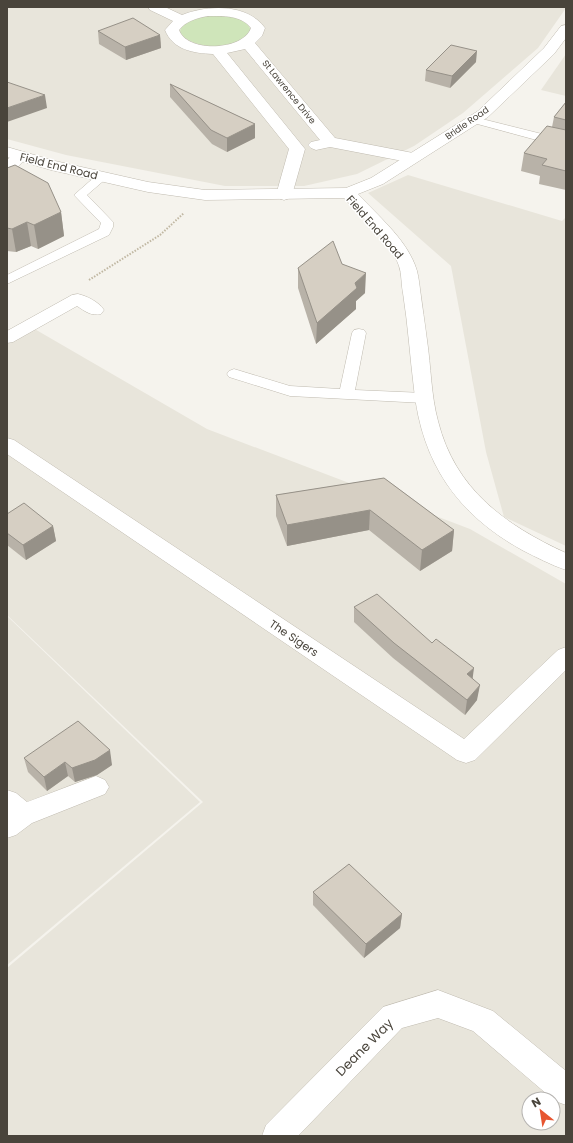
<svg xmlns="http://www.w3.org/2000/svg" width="573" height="1143" viewBox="0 0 573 1143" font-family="Poppins,sans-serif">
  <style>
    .residential { fill: #e8e5db; fill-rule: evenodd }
    .green { fill: #cfe5ba }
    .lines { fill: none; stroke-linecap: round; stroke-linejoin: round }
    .service-casing { stroke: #c0bbb0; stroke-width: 1 }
    .minor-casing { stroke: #c0bbb0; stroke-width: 1 }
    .tertiary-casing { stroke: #c0bbb0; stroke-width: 1 }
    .path { stroke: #c0b7a2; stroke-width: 2; stroke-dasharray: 1.5 1.5; stroke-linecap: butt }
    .service { fill: #fff; fill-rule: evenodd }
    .minor { fill: #fff; fill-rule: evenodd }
    .tertiary { fill: #fff; fill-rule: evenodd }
    .wall { fill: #b8b2a8 }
    .shaded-wall { fill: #969188 }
    .building { fill: #d6cfc3; stroke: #969188 }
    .labels { text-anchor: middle; stroke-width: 3; stroke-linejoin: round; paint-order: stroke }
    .far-street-label { font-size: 9px; fill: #49443b; stroke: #fff }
    .street-label { font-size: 11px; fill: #49443b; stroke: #fff }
    .near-street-label { font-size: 13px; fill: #49443b; stroke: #fff }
  </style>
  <rect width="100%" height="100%" fill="#f5f3ed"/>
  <g class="residential">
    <polygon points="7,7 566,7 566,8 538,48 463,113 414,146 357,174 304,186 225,186 66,155 7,139"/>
    <polygon points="566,54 566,96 541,90"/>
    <polygon points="408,175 562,221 566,217 566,546 504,517 486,452 451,266 368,193"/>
    <path d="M26,324L207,429L470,529L566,584V1136H7V968L203,802L7,615V332ZM529,1099H553V1123H529Z"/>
    <polygon points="7,616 200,802 7,965"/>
  </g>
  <path class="green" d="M212,15C225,16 247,15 251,31C248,34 245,38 242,40C228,51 191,48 180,33C181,19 200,17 212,15Z"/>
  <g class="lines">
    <defs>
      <g id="service">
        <polygon points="474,117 566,140 566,148 470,122 468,120 470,118"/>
        <polygon points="102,173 108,177 87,195 113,222 113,227 109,235 7,284 7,275 99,229 101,223 74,195 98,174"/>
        <polygon points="359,329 364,330 366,333 355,390 424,393 429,395 431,398 429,401 424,403 290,396 229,377 227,374 229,371 234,369 290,386 340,389 352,333 354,330"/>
      </g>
      <g id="minor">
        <path d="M148,7H165L182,15C207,5 247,3 265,28L262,36L255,43L335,138L413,153L418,155L421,158L418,161L413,163L330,147L316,150L311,148L308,145L311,142L320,140L245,49L227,53L305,149L292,195L290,198L284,200L278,198L276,195L289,149L213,54C193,53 173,50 165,30L173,21L150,10ZM208,16C223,16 241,15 251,28C243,51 187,53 179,30C186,21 197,18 208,16Z"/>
        <polygon points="20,151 25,153 28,156 13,172 7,174 7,160 15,153"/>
        <path d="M78,294C87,296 99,302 104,310L101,314C91,316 86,312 77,306L13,342L7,343V331L72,295Z"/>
        <polygon points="7,438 14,440 464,739 558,650 566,647 566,670 475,760 466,763 457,760 7,454"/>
        <polygon points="96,776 105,780 109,787 105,794 32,823 16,835 7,838 7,790 16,793 27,802"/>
        <polygon points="438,990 493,1011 566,1071 566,1105 555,1101 473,1031 438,1018 402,1028 298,1136 262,1136 266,1125 383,1007"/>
      </g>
      <path id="tertiary" d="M566,25V38L554,54L488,117L383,184L358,194C378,216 404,237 415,265C418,272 419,281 420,289C422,306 425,323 427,340C431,367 431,395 438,421C455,489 505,525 566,553V570C551,565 536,557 522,550C457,514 422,463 414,389C410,357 408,325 403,293C401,284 402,274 399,266C390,239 362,218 344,198L205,200L148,192L51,170L7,157V147L55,161L148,182L205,190L346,188L371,178L478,111L544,48L561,26Z"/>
    </defs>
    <use href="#service" class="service-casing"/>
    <use href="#minor" class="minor-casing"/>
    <use href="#tertiary" class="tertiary-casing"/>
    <polyline class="path" points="89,280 160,235 184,213"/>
    <use href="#service" class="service"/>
    <use href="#minor" class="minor"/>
    <use href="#tertiary" class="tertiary"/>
  </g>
  <g class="wall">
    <polygon points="98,31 160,35 161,48 126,60 99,44"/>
    <polygon points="476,62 450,88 425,81 426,70"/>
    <polygon points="170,84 255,124 255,138 227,152 212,144 170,97"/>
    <polygon points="566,102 566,190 539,184 540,176 521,171 524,153 552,127 554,117"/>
    <polygon points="7,168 61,212 64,236 38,249 31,246 16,252 7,251"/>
    <polygon points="342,264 365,293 356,301 356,309 316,344 298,288 298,268"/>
    <polygon points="384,478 454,530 452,551 420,571 369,530 287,546 276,516 276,495"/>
    <polygon points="7,514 53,526 56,541 26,560 7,545"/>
    <polygon points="354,607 473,678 477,700 465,715 393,658 354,622"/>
    <polygon points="24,758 112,765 97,775 75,782 68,776 47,791 28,772"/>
    <polygon points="313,892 402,914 400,928 364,958 313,905"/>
  </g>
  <g class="shaded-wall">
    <polygon points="160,35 161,48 126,60 125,47"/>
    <polygon points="477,51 476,62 450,88 452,76"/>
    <polygon points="45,95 47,108 7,122 7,108"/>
    <polygon points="255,124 255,138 227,152 227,138"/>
    <polygon points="61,212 64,236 38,249 34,225"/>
    <polygon points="27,222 31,246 16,252 12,229"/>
    <polygon points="366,273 365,293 356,301 356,309 316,344 317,323 355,283"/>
    <polygon points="370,510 369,530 287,546 287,525"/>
    <polygon points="53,526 56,541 26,560 23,545"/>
    <polygon points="454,530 452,551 420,571 422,550"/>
    <polygon points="474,668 472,683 467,674"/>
    <polygon points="480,685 477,700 465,715 467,700"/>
    <polygon points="110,750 112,765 97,775 75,782 72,768"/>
    <polygon points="65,762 68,776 47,791 44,777"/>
    <polygon points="402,914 400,928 364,958 366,944"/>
  </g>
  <g class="building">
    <polygon points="133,18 160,35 125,47 98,31"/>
    <polygon points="451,45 477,51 452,76 426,70"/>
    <polygon points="7,82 45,95 7,108"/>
    <polygon points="170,84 255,124 227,138 211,130"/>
    <polygon points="566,102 566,120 554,117"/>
    <polygon points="547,126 566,130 566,171 542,165 547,159 524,153"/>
    <polygon points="15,165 48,183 61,212 34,225 27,222 12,229 7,228 7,168"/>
    <polygon points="333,241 342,264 366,273 355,283 357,288 317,323 298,268"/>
    <polygon points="384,478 454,530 422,550 370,510 287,525 276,495"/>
    <polygon points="24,503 53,526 23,545 7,533 7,514"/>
    <polygon points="377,594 432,643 436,639 474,668 467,674 480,685 467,700 394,643 354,607"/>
    <polygon points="78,721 110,750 95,760 72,768 65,762 44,777 24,758"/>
    <polygon points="349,864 402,914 366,944 313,892"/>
  </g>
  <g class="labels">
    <g class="far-street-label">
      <text transform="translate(289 92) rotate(51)" y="3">St Lawrence Drive</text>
      <text transform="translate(467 123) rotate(-35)" y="3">Bridle Road</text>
    </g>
    <g class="street-label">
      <text transform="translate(59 166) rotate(14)" y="4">Field End Road</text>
      <text transform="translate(375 227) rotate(49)" y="4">Field End Road</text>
      <text transform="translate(294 638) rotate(34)" y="4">The Sigers</text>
    </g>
    <g class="near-street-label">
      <text transform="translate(364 1047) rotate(-45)" y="5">Deane Way</text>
    </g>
  </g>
  <rect width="573" height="1143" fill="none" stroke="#49443b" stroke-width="16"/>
  <g transform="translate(541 1111) rotate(330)"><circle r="19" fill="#ffffff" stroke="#b6b4b1"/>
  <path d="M0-3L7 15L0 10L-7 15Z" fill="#e75631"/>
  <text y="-6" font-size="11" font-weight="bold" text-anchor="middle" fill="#49443b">N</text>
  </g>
</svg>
